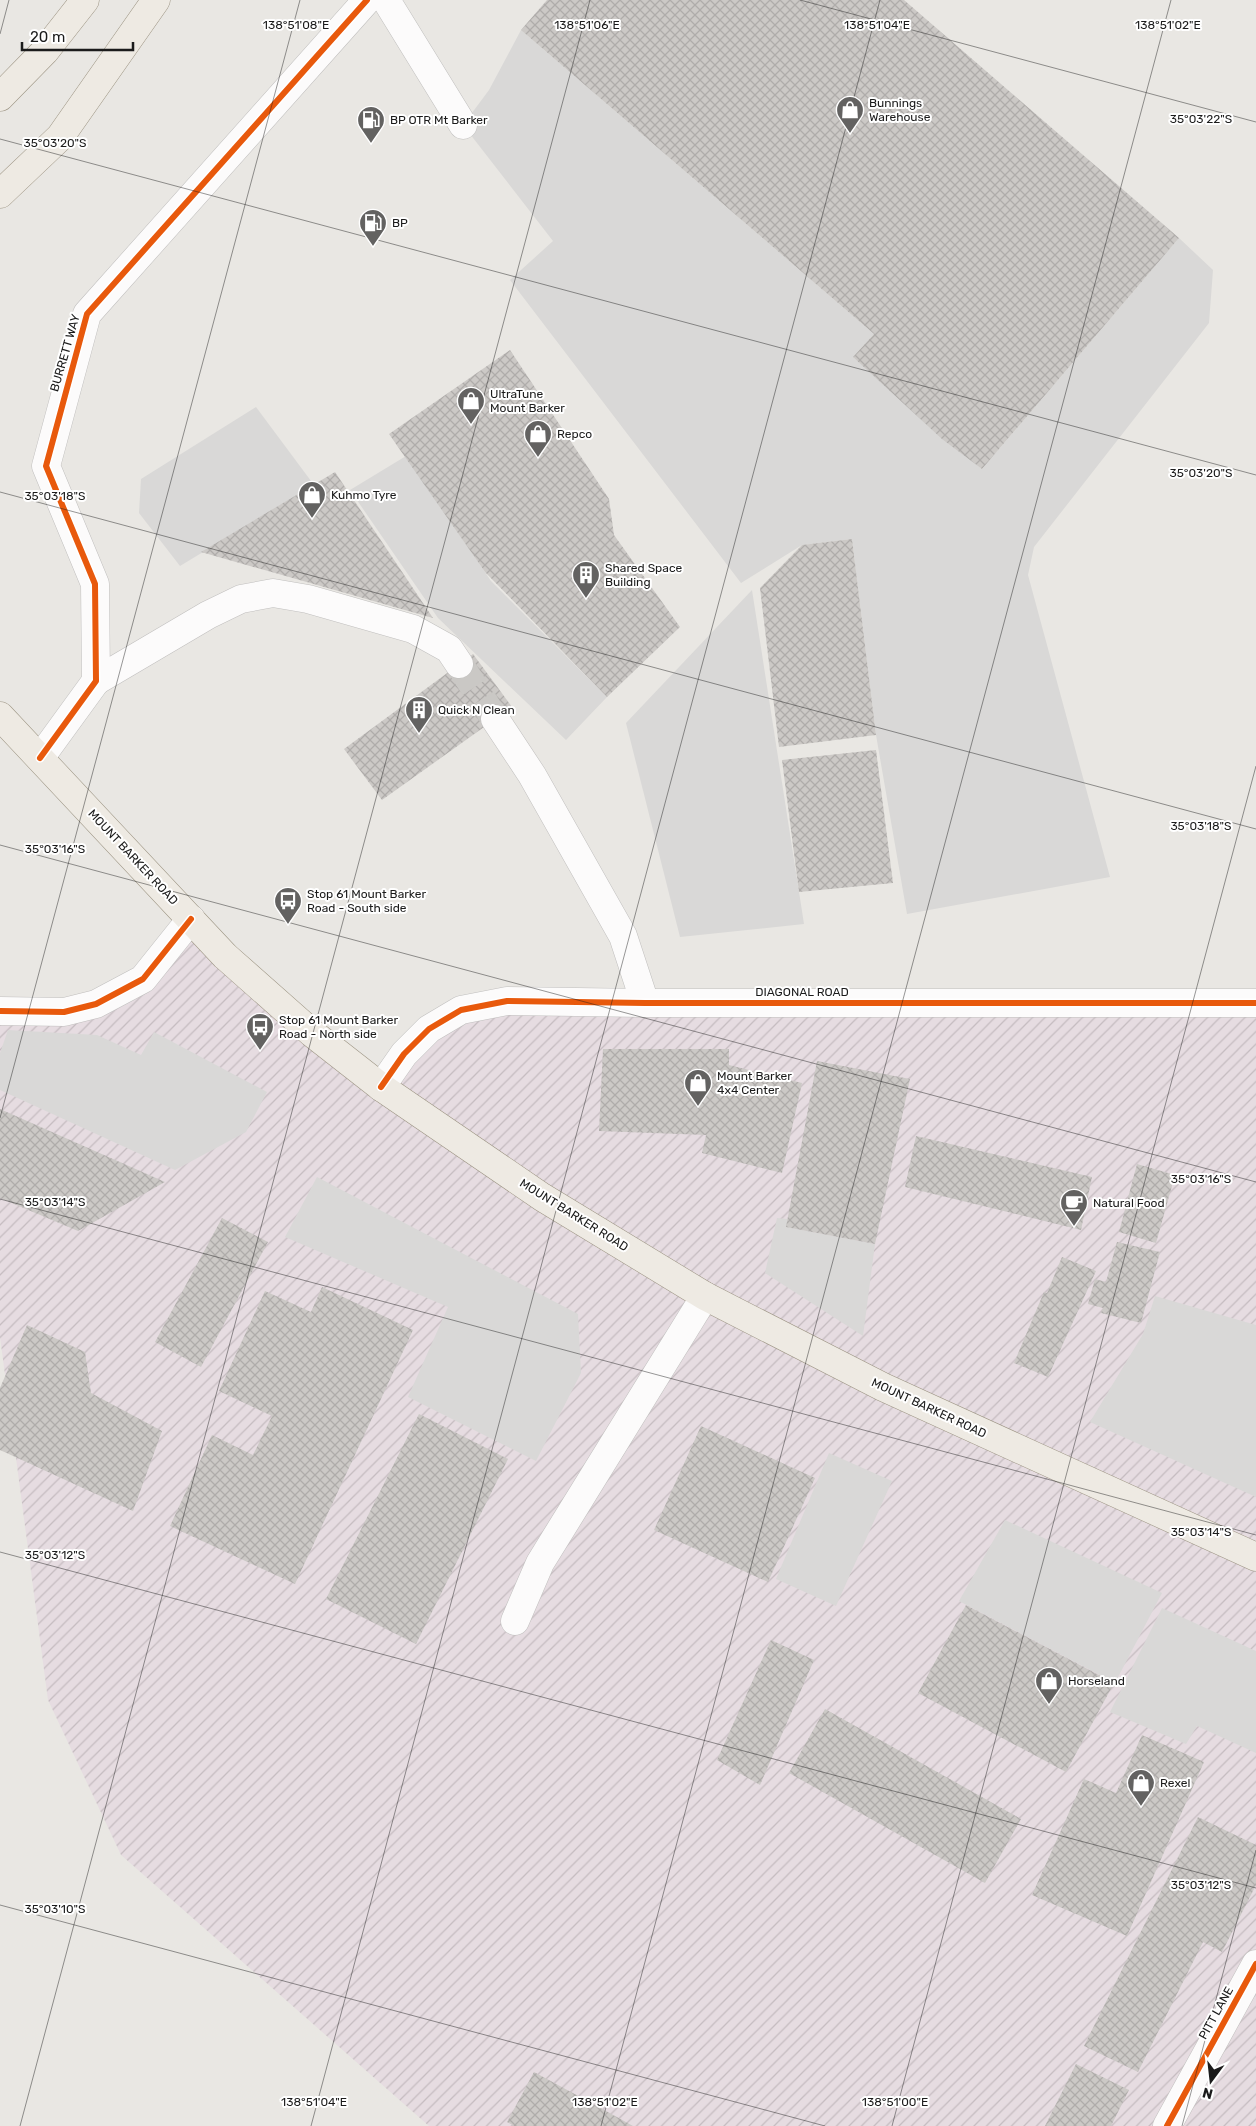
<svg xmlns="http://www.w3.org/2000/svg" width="1256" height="2126" viewBox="0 0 1256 2126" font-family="Rubik,sans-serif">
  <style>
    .industrial { fill: url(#industrial-furrows) }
    .parking { fill: #d9d8d7 }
    .building { fill: url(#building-cross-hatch) }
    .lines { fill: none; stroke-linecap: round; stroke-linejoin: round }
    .minor-tunnel { stroke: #cac8c5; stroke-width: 28; stroke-dasharray: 28 14; stroke-linecap: butt }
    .minor-casing { stroke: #c0bfbe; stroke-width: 29 }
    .major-casing { stroke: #9c9483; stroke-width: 29 }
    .minor { stroke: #fcfbfb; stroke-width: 28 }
    .major { stroke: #eeeae3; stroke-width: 28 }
    .cycleway-casing { stroke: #fff; stroke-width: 9 }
    .cycleway { stroke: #e8590c; stroke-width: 6 }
    .ticks { fill: none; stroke: #1b1b1b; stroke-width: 1; stroke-opacity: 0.45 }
    .labels { text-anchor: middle; stroke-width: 4; stroke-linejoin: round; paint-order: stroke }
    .poi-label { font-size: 12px; fill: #1b1b1b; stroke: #fff; text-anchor: start }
    .street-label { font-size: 12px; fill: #1b1b1b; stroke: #fff }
    .ticks-label { font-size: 12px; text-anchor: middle; fill: #1b1b1b; stroke: #fff; stroke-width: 4; stroke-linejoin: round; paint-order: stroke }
  </style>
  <defs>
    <pattern id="industrial-furrows" width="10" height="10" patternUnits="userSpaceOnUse" patternTransform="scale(1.25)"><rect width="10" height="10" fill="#e6dce1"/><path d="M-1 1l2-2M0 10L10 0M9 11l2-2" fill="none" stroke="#c5bcc0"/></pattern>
    <pattern id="building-cross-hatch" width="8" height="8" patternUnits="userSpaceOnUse" patternTransform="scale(1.25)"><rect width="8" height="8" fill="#ccc9c6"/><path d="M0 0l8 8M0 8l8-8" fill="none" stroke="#afacaa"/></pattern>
  </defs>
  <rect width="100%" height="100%" fill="#e9e7e3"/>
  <polygon class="industrial" points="191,919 381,1087 461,1010 1256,1003 1256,2126 429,2126 121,1855 48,1700 0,1337 0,1011 96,1004"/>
  <g class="parking">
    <polygon points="521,30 874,334 853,357 982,469 1179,238 1213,270 1209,323 1034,547 1028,575 1110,877 907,914 876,735 852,539 802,545 741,583 510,280 553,241 463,125 489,90"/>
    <polygon points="256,407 314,485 180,566 139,513 141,479"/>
    <polygon points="406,456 491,581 607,697 566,740 438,618 350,490"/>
    <polygon points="752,590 804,924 680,937 626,723"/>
    <polygon points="8,1030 97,1035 141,1055 154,1032 267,1092 246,1132 175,1170 0,1090 0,1053"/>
    <polygon points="317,1177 578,1314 581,1373 536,1461 408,1397 448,1307 285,1237"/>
    <polygon points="777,1218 788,1219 787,1227 875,1244 863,1336 765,1273"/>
    <polygon points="1155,1296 1256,1325 1256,1497 1090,1422 1143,1334"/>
    <polygon points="829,1453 892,1481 836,1606 776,1579"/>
    <polygon points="1005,1520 1162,1593 1115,1683 959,1601"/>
    <polygon points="1162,1608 1256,1651 1256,1753 1197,1726 1186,1744 1110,1712"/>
  </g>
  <g class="building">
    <polygon points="547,0 904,0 1179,238 982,469 942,439 853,357 874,334 521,30"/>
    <polygon points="510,350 609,499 614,535 680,627 607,697 485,572 389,434"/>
    <polygon points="335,472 433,618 201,552"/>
    <polygon points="852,539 876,735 779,747 760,588 802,545"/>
    <polygon points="473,654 512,707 382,800 344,749"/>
    <polygon points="876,750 893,883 799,892 782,760"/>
    <polygon points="603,1049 729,1049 729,1065 802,1083 782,1173 702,1153 706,1135 599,1131"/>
    <polygon points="817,1061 910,1079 875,1244 786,1227"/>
    <polygon points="0,1109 165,1182 78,1231 0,1198"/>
    <polygon points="916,1136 1092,1177 1081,1230 905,1187"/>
    <polygon points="1137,1164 1175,1175 1156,1243 1119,1232"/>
    <polygon points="222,1218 268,1242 201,1367 155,1342"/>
    <polygon points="1117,1242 1160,1252 1141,1323 1101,1313 1103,1308 1088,1304 1095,1279 1106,1282"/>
    <polygon points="1062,1257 1096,1271 1048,1377 1014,1363 1044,1292 1047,1293"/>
    <polygon points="322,1287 413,1330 295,1584 170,1526 212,1435 253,1455 272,1416 219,1391 265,1291 311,1312"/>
    <polygon points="27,1325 85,1352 91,1393 162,1431 133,1511 0,1450 0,1388"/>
    <polygon points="419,1414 508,1459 416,1644 326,1599"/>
    <polygon points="701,1426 815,1478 768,1582 654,1530"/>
    <polygon points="966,1605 1114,1683 1066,1772 918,1693"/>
    <polygon points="771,1640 814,1660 760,1785 717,1760"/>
    <polygon points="825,1709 1021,1819 985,1883 789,1773"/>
    <polygon points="1142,1735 1204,1762 1127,1936 1032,1895 1084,1779 1116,1793"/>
    <polygon points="1198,1817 1256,1845 1256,1885 1222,1952 1203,1942 1138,2072 1084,2046"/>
    <polygon points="1076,2064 1129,2090 1111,2126 1045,2126"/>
    <polygon points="534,2072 606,2111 633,2126 514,2126 507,2122"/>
  </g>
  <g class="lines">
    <polyline class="minor-tunnel" points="459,664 495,719"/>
    <defs>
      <g id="minor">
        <polyline points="386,0 463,125"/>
        <polyline points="96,681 208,615 241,599 273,593 308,599 413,629 449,649 459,664"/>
        <polyline points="495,719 532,775 623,936 645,1003"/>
        <polyline points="40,758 96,681 95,584 46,466 87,314 367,0"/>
        <polyline points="0,1011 64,1012 96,1004 143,979 191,919"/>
        <polyline points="381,1087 404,1054 429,1029 461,1010 507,1001 645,1003 1256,1003"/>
        <polyline points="515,1621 540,1563 705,1296"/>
        <polyline points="1167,2126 1256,1964"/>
      </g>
      <g id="major">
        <polyline points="0,97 45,51 85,0"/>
        <polyline points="0,194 60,137 156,0"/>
        <polyline points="0,716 225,956 312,1033 381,1087 542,1197 705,1296 883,1387 1256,1557"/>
      </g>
    </defs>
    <use href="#minor" class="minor-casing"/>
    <use href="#major" class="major-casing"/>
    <use href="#minor" class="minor"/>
    <use href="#major" class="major"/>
    <defs>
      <g id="cycleway">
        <polyline points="40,758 96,681 95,584 46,466 87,314 367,0"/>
        <polyline points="0,1011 64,1012 96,1004 143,979 191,919"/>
        <polyline points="381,1087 404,1054 429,1029 461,1010 507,1001 645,1003 1256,1003"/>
        <polyline points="1167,2126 1256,1964"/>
      </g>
    </defs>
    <use href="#cycleway" class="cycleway-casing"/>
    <use href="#cycleway" class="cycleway"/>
  </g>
  <path class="ticks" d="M800,0L1256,122M0,34L9,0M0,139L1256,475M0,492L1256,829M0,845L1256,1182M0,1118L300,0M0,1199L1256,1535M0,1552L1256,1888M0,1905L825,2126M20,2126L590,0M311,2126L880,0M601,2126L1171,0M892,2126L1256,766M1182,2126L1256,1850"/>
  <defs>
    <symbol id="shop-pin" viewBox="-11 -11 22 30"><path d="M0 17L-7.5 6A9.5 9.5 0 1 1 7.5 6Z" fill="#636261" stroke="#fff"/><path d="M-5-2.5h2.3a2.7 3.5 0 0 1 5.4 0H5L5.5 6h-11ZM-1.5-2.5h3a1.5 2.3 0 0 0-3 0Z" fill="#fff"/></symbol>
    <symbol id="fuel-pin" viewBox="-11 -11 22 30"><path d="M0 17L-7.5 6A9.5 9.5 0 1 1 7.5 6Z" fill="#636261" stroke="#fff"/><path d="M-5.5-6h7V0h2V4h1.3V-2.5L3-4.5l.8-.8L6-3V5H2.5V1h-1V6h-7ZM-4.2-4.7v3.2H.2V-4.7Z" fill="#fff"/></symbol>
    <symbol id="building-pin" viewBox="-11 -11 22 30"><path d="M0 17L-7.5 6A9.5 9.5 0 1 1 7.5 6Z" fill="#636261" stroke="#fff"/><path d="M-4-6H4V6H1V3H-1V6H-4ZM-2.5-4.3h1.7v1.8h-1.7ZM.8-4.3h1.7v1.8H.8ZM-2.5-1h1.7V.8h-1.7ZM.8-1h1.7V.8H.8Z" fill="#fff"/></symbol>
    <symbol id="bus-pin" viewBox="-11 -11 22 30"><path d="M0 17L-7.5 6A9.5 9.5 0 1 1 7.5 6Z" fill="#636261" stroke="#fff"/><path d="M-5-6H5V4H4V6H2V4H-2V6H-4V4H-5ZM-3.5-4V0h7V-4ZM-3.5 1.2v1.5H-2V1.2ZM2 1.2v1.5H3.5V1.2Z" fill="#fff"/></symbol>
    <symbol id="cafe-pin" viewBox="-11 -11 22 30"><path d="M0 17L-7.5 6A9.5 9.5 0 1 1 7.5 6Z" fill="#636261" stroke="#fff"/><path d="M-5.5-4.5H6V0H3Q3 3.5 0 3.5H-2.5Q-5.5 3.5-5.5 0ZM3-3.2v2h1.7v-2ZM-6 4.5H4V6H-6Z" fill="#fff"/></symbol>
  </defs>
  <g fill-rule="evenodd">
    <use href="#shop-pin" x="834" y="94" width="32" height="43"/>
    <use href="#fuel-pin" x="355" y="104" width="32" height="43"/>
    <use href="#fuel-pin" x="357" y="207" width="32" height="43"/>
    <use href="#shop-pin" x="455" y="385" width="32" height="43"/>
    <use href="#shop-pin" x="522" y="418" width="32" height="43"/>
    <use href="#shop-pin" x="296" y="479" width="32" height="43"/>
    <use href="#building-pin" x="570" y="559" width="32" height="43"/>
    <use href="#building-pin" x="403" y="694" width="32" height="43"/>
    <use href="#bus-pin" x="272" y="885" width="32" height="43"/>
    <use href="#bus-pin" x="244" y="1011" width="32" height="43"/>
    <use href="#shop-pin" x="682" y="1067" width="32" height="43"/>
    <use href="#cafe-pin" x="1058" y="1187" width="32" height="43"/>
    <use href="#shop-pin" x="1033" y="1665" width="32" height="43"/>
    <use href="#shop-pin" x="1125" y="1767" width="32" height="43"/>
  </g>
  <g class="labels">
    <g class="poi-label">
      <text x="869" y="107">Bunnings<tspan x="869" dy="14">Warehouse</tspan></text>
      <text x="390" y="124">BP OTR Mt Barker</text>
      <text x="392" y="227">BP</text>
      <text x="490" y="398">UltraTune<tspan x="490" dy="14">Mount Barker</tspan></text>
      <text x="557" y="438">Repco</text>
      <text x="331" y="499">Kuhmo Tyre</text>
      <text x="605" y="572">Shared Space<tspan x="605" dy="14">Building</tspan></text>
      <text x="438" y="714">Quick N Clean</text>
      <text x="307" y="898">Stop 61 Mount Barker<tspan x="307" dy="14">Road - South side</tspan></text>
      <text x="279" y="1024">Stop 61 Mount Barker<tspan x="279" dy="14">Road - North side</tspan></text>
      <text x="717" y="1080">Mount Barker<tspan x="717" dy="14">4x4 Center</tspan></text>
      <text x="1093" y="1207">Natural Food</text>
      <text x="1068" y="1685">Horseland</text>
      <text x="1160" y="1787">Rexel</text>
    </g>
    <g class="street-label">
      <text transform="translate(65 353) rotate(-74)" y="4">BURRETT WAY</text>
      <text transform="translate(133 857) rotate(47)" y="4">MOUNT BARKER ROAD</text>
      <text x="802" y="996">DIAGONAL ROAD</text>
      <text transform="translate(574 1215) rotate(32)" y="4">MOUNT BARKER ROAD</text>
      <text transform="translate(929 1408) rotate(25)" y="4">MOUNT BARKER ROAD</text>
      <text transform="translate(1216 2013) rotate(-61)" y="4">PITT LANE</text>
    </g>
  </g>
  <g class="ticks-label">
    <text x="296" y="29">138°51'08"E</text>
    <text x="587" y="29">138°51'06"E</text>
    <text x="877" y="29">138°51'04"E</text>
    <text x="1168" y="29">138°51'02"E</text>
    <text x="1201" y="123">35°03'22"S</text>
    <text x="55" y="147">35°03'20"S</text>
    <text x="1201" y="477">35°03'20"S</text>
    <text x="55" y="500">35°03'18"S</text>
    <text x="1201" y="830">35°03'18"S</text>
    <text x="55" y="853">35°03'16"S</text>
    <text x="1201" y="1183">35°03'16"S</text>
    <text x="55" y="1206">35°03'14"S</text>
    <text x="1201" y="1536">35°03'14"S</text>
    <text x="55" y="1559">35°03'12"S</text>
    <text x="1201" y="1889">35°03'12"S</text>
    <text x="55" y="1913">35°03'10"S</text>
    <text x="314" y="2106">138°51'04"E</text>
    <text x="605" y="2106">138°51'02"E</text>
    <text x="895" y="2106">138°51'00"E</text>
  </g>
  <g transform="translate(1211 2081) rotate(195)" stroke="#ffffff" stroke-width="4" paint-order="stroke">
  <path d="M0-4L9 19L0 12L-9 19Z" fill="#1b1b1b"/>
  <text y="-8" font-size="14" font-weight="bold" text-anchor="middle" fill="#1b1b1b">N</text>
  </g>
  <path d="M22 42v8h111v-8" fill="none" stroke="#1b1b1b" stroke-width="2.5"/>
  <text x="30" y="42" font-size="15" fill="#1b1b1b" stroke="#ffffff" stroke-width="4" paint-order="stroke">20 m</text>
</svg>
